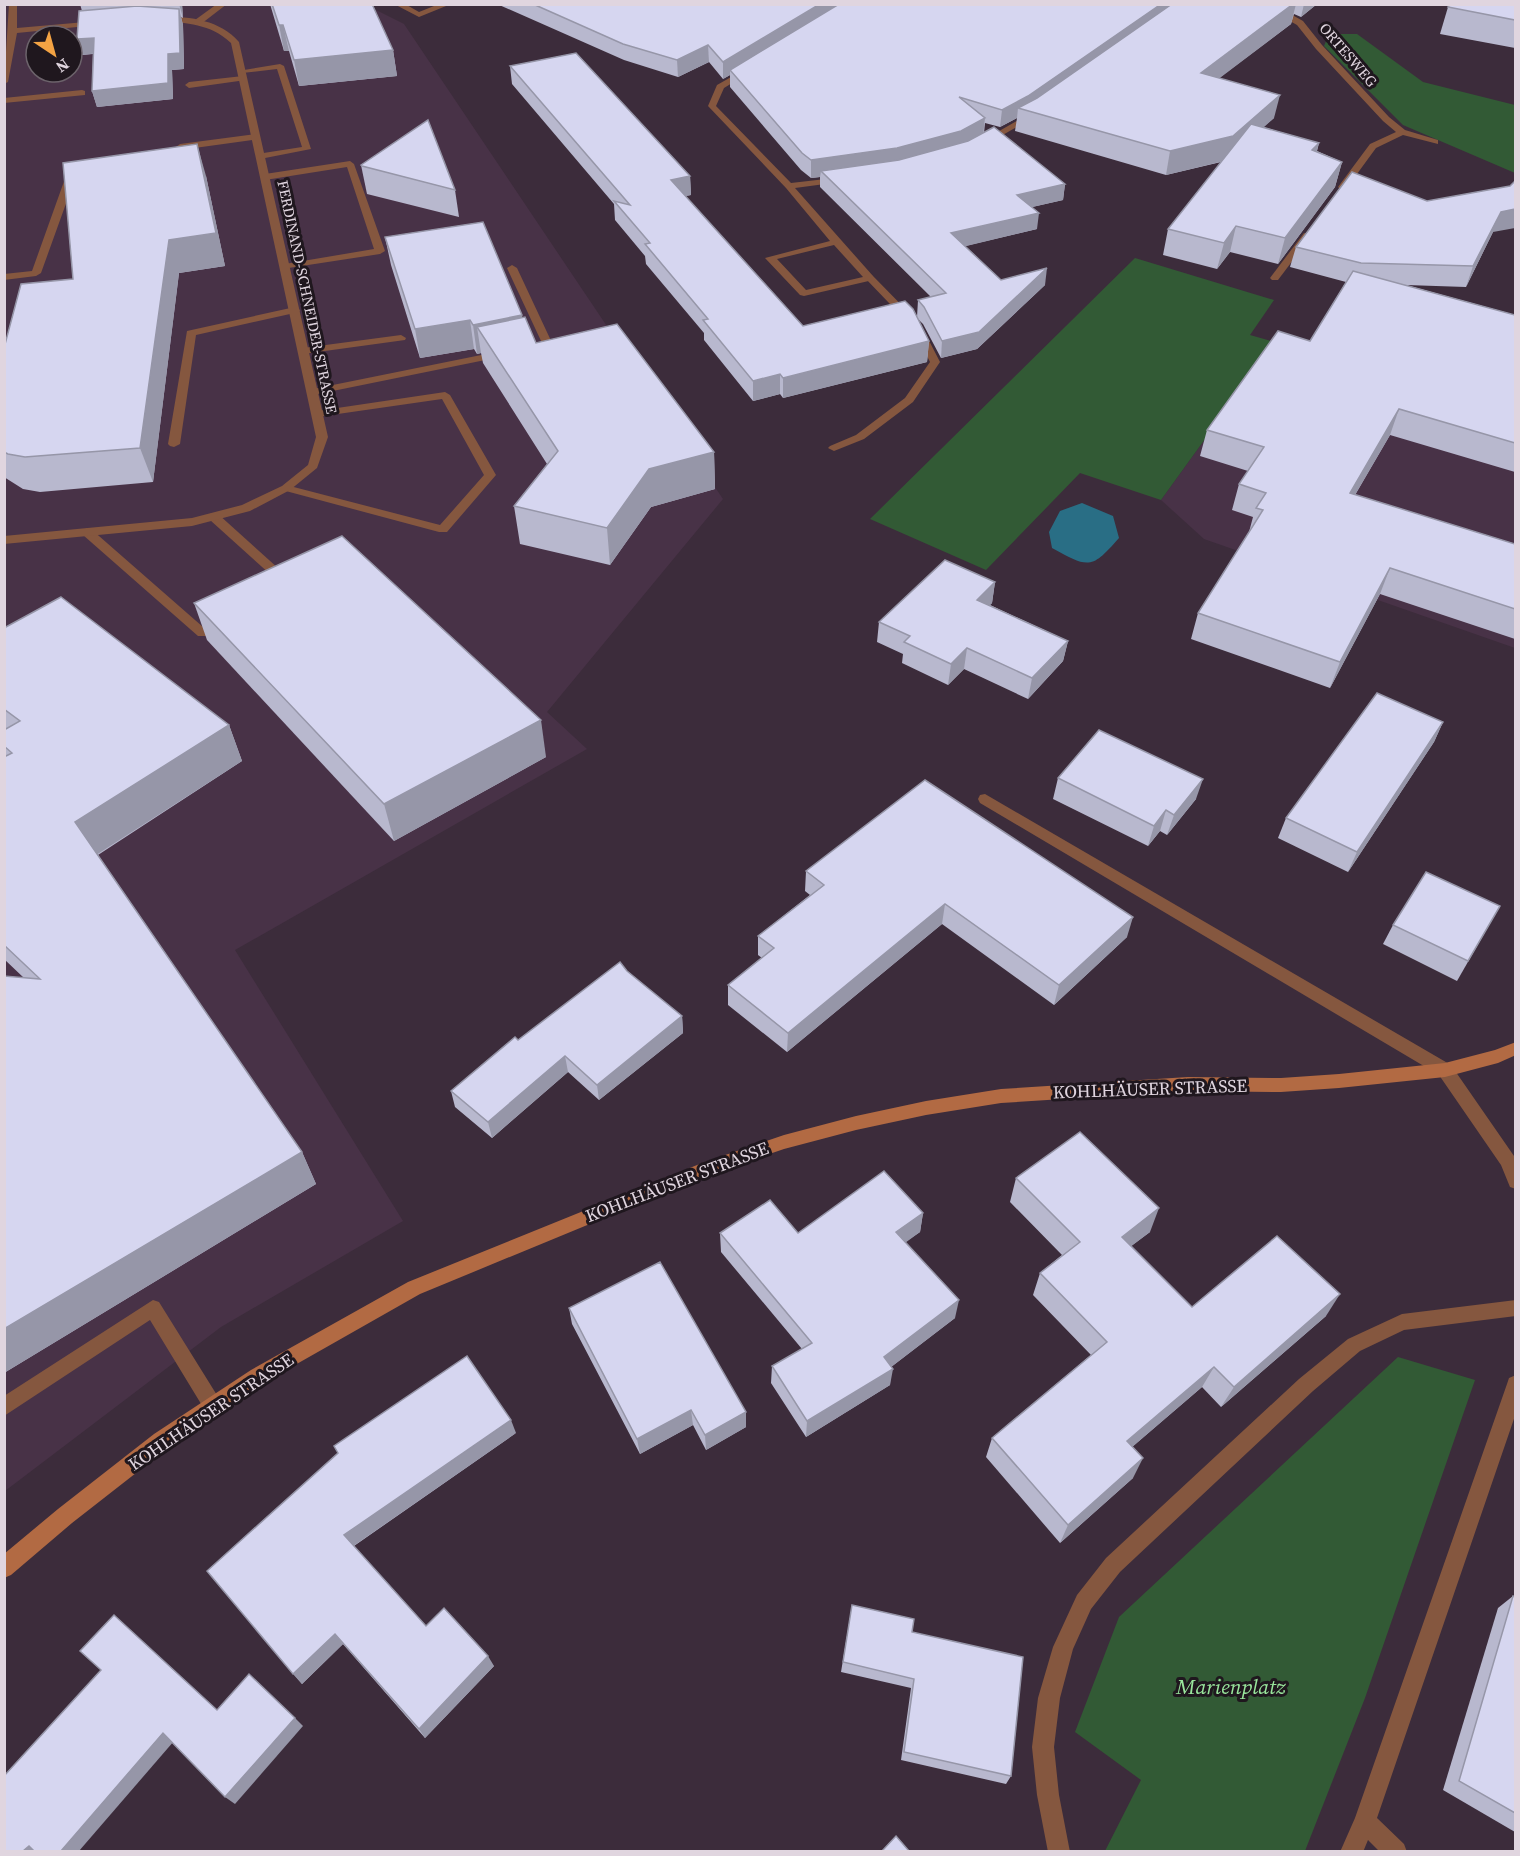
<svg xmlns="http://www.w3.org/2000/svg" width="1520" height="1856" viewBox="0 0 1520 1856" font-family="'Source Serif 4',serif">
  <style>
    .built { fill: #483247; fill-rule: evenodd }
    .green { fill: #325a35 }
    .water { fill: #296e85 }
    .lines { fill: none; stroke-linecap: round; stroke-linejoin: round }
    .lane { fill: #85573f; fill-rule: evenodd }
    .street { fill: #85573f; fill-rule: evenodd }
    .secondary { fill: #b26a43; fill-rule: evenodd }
    .wall { fill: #b8b8ce }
    .shaded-wall { fill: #9696a8 }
    .building { fill: #d6d6f0; stroke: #9696a8; stroke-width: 1.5 }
    .labels { text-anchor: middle; stroke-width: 6; stroke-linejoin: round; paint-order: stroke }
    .far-street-label { font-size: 15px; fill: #e0d5df; stroke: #1f171e }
    .street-label { font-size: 18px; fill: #e0d5df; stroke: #1f171e }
    .near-park-label { font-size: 21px; font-style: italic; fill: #99e69c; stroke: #1f171e }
  </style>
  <rect width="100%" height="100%" fill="#3c2c3b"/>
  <g class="built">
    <path d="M5,5H366L404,24L723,499L547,712L587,749L235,950L403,1221L221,1327L5,1491ZM36,36H72V72H36Z"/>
    <polygon points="1275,342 1515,411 1515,648 1204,539 1161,500"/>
  </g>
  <g class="green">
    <polygon points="1329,34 1357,34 1423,82 1515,105 1515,173 1403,125 1324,46"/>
    <polygon points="1135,258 1274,300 1250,335 1275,342 1161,500 1080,473 986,570 870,519"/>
    <polygon points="1398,1357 1475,1380 1365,1698 1305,1851 1105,1851 1141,1780 1075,1732 1119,1617"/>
  </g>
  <path class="water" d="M1082,503L1113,516L1119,538C1091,570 1089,568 1052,548L1049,532L1060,511Z"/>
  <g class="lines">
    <g class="lane">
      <polygon points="217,4 227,4 201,24 195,24 195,20"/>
      <polygon points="280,64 284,66 311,149 260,159 256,156 257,154 302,147 277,69 242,73 238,71"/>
      <polygon points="243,76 246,76 246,80 189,88 185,85 189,82"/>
      <polygon points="82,90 85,91 85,95 4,103 4,98"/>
      <polygon points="256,134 259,135 259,139 180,150 176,147 180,144"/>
      <polygon points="350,161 354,164 385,251 380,254 282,269 282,265 285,264 374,249 347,167 265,180 260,177 265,174"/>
      <polygon points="72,170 77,173 41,273 36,276 4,280 4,274 32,271 67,173"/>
      <polygon points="512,265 517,268 553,345 552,347 533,351 528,348 542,343 507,268"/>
      <polygon points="870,275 873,276 921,325 940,362 913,402 864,439 834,451 828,448 830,446 856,435 905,398 930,362 913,328 865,278"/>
      <polygon points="295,307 300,310 299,312 196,335 180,444 174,447 170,446 168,444 187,331"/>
      <polygon points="401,335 406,338 405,340 303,354 298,351 303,348"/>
      <polygon points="501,351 505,352 505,356 313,395 308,392 313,389"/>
      <polygon points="445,392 450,395 496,475 447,532 439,532 282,490 280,488 286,485 440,525 484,475 442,399 317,417 312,414 317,411"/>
      <polygon points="214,513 218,514 289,578 289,584 281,584 210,520 210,514"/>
      <polygon points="87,528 91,529 203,627 221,620 227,624 225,627 206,636 198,636 83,535 81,532"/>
      <polygon points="153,1300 159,1302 220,1400 222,1406 220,1412 213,1415 206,1412 150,1320 4,1416 4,1396"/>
    </g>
    <g class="street">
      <polygon points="9,4 17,4 17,28 97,21 101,23 97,25 17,33 8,82 4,84"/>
      <polygon points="394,4 405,4 419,12 439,4 451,4 419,17"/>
      <polygon points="1250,4 1263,4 1287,12 1303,21 1322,45 1389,117 1405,130 1438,140 1438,144 1403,135 1376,148 1346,189 1340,189 1338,187 1370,144 1396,132 1383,121 1316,49 1297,25 1281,16"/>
      <path d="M163,16C191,17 220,20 239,42L328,437L317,468L290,490L250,511L192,526L4,544V536L192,518L242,505L282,486L308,465L316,437L231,43C210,23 187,24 160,20V16Z"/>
      <path d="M747,68L751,70L750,72L724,88L716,106L791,183L843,177L845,179L840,182L795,188L873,276V280L804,296L800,295L765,258L830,241L786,188L708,106L717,85ZM834,245L863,277L806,290L777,259Z"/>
      <polygon points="1029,114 1036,116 987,144 980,142"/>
      <polygon points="1304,233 1312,235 1278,280 1272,280 1270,278"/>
      <polygon points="985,794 1451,1065 1514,1156 1516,1189 1510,1187 1501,1165 1439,1075 980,803 978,799 980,795"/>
      <polygon points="1516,1300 1516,1316 1404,1330 1360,1351 1313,1391 1120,1572 1091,1609 1073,1649 1060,1698 1054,1747 1059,1795 1070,1852 1048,1852 1037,1795 1032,1747 1038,1698 1053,1647 1077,1595 1106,1558 1299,1379 1348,1339 1402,1314"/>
      <polygon points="1516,1375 1516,1413 1377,1818 1404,1844 1407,1852 1380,1852 1368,1840 1363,1852 1340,1852 1355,1818 1507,1384 1509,1378"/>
    </g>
    <polygon class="secondary" points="1516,1042 1516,1055 1498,1063 1445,1077 1339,1088 1281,1092 1188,1091 1001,1103 926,1115 856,1130 784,1149 706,1176 420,1294 265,1382 168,1448 72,1523 11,1575 4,1578 4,1554 58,1509 154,1434 251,1370 408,1282 702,1163 784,1135 856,1116 926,1101 1001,1089 1188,1077 1281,1078 1339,1074 1445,1063 1495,1050"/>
  </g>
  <g class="wall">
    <polygon points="80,4 182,4 183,18 181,17 183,25 184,69 172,70 173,99 97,107 92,91 93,54 82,55 82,11"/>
    <polygon points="270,4 372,4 393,50 397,76 299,86 289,51 284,51"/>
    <polygon points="497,4 1317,4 1301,17 1294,14 1291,24 1219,78 1274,118 1263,127 1319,143 1317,151 1342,162 1335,187 1278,264 1230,252 1217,269 1163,255 1168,229 1221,162 1166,175 1015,131 1017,118 1000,127 985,123 984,133 1065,184 1063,200 1032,207 1037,229 965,246 1001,280 1045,285 977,349 941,358 923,324 917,318 929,341 927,362 783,398 780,394 753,401 704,340 704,333 646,264 645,256 615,220 614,204 512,84 510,66 690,176 691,195 685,196 803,326 917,317 918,300 931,297 820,187 820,177 811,178 801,170 730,87 730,75 723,79 709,62 678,77 624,60"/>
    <polygon points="1515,4 1515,48 1440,34 1448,7"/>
    <polygon points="361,165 455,190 459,217 367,194"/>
    <polygon points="206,176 225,266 179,273 153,482 40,492 23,489 4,477 4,348 73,279"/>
    <polygon points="1493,232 1466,287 1406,285 1515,315 1515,472 1390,435 1355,495 1515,544 1515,639 1380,594 1330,688 1191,639 1198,613 1249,532 1253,517 1232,510 1239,484 1248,471 1200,456 1207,430 1310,341 1346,282 1290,267 1296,247"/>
    <polygon points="385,237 522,318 536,343 714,452 715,489 651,507 610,565 520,544 514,506 547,464 483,363 481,353 477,354 474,349 420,358 391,265"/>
    <polygon points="995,582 992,603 990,605 1068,641 1063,661 1028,699 964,669 948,685 902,663 903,654 877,642 879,622"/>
    <polygon points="194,603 546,757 394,841 207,640"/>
    <polygon points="4,628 229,725 242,761 98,855 302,1152 316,1184 4,1373 4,976 24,978 4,959 4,730 5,730 4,729"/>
    <polygon points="1443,722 1434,742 1348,872 1278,838 1286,818"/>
    <polygon points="1058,778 1196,799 1167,835 1160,831 1148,846 1053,799"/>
    <polygon points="806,871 1127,937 1054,1005 942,924 787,1052 728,1005 728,985 762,958 758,955 758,936 810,895 805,891"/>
    <polygon points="1500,906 1457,981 1383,944 1393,925"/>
    <polygon points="627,971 682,1016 683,1033 599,1100 568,1072 492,1138 455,1107 451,1091 518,1040"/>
    <polygon points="1016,1178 1150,1232 1131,1246 1192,1307 1326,1316 1221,1407 1202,1387 1132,1447 1133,1478 1060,1543 986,1457 992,1438 1091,1355 1033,1295 1040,1273 1062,1255 1010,1202"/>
    <polygon points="923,1213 920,1232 905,1242 955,1318 891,1367 890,1385 806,1437 771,1383 772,1366 802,1349 721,1252 720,1233 798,1233"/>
    <polygon points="569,1308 746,1427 706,1450 693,1425 640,1454 572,1324"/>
    <polygon points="516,1433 354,1546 426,1626 494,1666 425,1738 343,1644 302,1684 207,1571"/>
    <polygon points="1513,1596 1515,1597 1515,1832 1443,1790 1498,1608"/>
    <polygon points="852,1605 912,1632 1011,1776 1006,1784 901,1760 911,1688 841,1672"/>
  </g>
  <g class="shaded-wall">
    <polygon points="179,4 182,4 183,18"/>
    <polygon points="820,4 847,4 730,70 730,75 723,79 723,62"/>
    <polygon points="1161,4 1178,4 1029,111 1018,108 1017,118 1000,127 1002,110"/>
    <polygon points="1293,4 1296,4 1291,24 1196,96 1201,73"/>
    <polygon points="1304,4 1317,4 1301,17"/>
    <polygon points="179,9 183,25 184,69 172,70 173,99 97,107 92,91 168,54"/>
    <polygon points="279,25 283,25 289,51 284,51"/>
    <polygon points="94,38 99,53 82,55 77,39"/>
    <polygon points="708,45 709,62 678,77 677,60"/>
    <polygon points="393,50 397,76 299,86 294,60"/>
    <polygon points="1280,95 1274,118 1228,160 1166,175 1170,151"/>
    <polygon points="985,118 983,136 896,166 821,171 820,177 811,178 811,160"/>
    <polygon points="1319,143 1312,168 1312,150"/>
    <polygon points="197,144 206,176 225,266 179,273 153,482 140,448 169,240"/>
    <polygon points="1342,162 1335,187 1278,264 1285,238"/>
    <polygon points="690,176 691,195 671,199 671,180"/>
    <polygon points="1065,184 1063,200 1015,211 1017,195"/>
    <polygon points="1515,209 1515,228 1493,232 1466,287 1473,266 1501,212"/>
    <polygon points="1039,213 1037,229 950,250 951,233"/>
    <polygon points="1236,226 1230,252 1217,269 1224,243"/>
    <polygon points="1047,268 1045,285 977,349 941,358 942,341"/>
    <polygon points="522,315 526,344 477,327 481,353 477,354 473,325"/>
    <polygon points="470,320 474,349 420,358 415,329"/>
    <polygon points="929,341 927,362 783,398 783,378"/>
    <polygon points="780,374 780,394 753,401 753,381"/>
    <polygon points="1399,409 1390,435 1341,519 1350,493"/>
    <polygon points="714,452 715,489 651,507 610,565 607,528 649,469"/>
    <polygon points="1390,568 1380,594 1330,688 1340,662"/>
    <polygon points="995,582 992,603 975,620 977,600"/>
    <polygon points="1068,641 1063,661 1028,699 1032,678"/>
    <polygon points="967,648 964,669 948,685 951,664"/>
    <polygon points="541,720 546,757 394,841 384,804"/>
    <polygon points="1443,722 1434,742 1348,872 1357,852"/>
    <polygon points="229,725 242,761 93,857 75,822"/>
    <polygon points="1203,779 1196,799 1167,835 1174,815"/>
    <polygon points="1166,810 1160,831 1148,846 1154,826"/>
    <polygon points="945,904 942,924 787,1052 788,1033"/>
    <polygon points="1133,917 1127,937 1054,1005 1059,985"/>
    <polygon points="682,1016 683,1033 599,1100 597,1085"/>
    <polygon points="565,1056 568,1072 492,1138 488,1122"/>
    <polygon points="302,1152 316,1184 4,1373 4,1329"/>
    <polygon points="1159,1208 1150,1232 1113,1260 1122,1237"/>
    <polygon points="923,1213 920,1232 894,1251 896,1232"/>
    <polygon points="1340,1294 1326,1316 1221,1407 1234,1387"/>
    <polygon points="959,1300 955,1318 882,1374 884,1357"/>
    <polygon points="1214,1367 1202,1387 1117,1460 1127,1441"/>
    <polygon points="893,1369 890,1385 806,1437 807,1421"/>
    <polygon points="691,1410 693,1425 640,1454 637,1439"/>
    <polygon points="746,1412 746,1427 706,1450 705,1435"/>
    <polygon points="511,1420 516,1433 352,1547 344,1535"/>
    <polygon points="1143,1458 1133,1478 1060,1543 1068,1525"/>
    <polygon points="335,1634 343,1644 302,1684 293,1674"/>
    <polygon points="488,1656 494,1666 425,1738 419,1729"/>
    <polygon points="295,1718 303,1726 235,1804 225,1797"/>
    <polygon points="163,1733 174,1741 79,1851 61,1851"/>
    <polygon points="29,1846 42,1851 23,1851"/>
  </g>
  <g class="building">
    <polygon points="272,4 372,4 393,50 294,60 283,25 279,25"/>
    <polygon points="533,4 820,4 723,62 708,45 677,60 623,44"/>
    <polygon points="839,4 1161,4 1028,96 1002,110 959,97 985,118 961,131 897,148 811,160 802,153 730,70"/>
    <polygon points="1172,4 1293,4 1201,73 1280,95 1233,136 1170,151 1018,108 1037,98"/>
    <polygon points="1450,4 1515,4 1515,20 1448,7"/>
    <polygon points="137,6 179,9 180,53 168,54 168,83 92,91 94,38 77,39 79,11"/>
    <polygon points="576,53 690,176 671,180 803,326 905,301 913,309 929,341 783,378 780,374 753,381 703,320 708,319 645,244 650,243 614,201 630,205 510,66"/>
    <polygon points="428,120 455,190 362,166 361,165"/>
    <polygon points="1251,124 1319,143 1312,150 1342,162 1285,238 1236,226 1224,243 1168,229"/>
    <polygon points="994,127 1065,184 1017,195 1039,213 951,233 1001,280 1047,268 979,332 942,341 924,307 918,300 946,293 821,171 899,160 968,141"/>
    <polygon points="197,144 216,233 169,240 140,448 25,457 8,454 4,452 4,348 21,284 73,279 63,163"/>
    <polygon points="1352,172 1427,201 1510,186 1515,181 1515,209 1501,212 1473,266 1361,263 1296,247"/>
    <polygon points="483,222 522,315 473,325 470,320 415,329 385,237"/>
    <polygon points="1353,271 1515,315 1515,443 1399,409 1350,493 1515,544 1515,609 1390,568 1340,662 1198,613 1263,510 1256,508 1266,493 1239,484 1264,447 1207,430 1278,331 1310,341"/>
    <polygon points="525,317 536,343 617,324 714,452 649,469 607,528 514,506 558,451 477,327"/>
    <polygon points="342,536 541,720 384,804 194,603"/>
    <polygon points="945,560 995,582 977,600 1068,641 1032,678 967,648 951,664 904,642 910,636 879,622"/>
    <polygon points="61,597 229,725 75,822 302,1152 4,1329 4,976 40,979 4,945 4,757 12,753 4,746 4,730 20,721 4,709 4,628"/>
    <polygon points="1377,693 1443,722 1357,852 1286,818"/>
    <polygon points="1099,730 1203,779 1174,815 1166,810 1154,826 1058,778"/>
    <polygon points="925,780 1133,917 1059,985 945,904 788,1033 728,985 774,948 758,936 824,885 806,871"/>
    <polygon points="1426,872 1500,906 1468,961 1393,925"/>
    <polygon points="620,962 627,971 682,1016 597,1085 565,1056 488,1122 451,1091 515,1037 518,1040"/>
    <polygon points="1080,1132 1159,1208 1122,1237 1192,1307 1277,1236 1340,1294 1234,1387 1214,1367 1127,1441 1143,1458 1068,1525 992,1438 1107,1342 1040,1273 1080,1242 1016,1178"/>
    <polygon points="884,1171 923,1213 896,1232 959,1300 884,1357 893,1369 807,1421 772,1366 812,1343 720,1233 770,1200 798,1233"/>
    <polygon points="660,1262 746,1412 705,1435 691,1410 637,1439 569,1308"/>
    <polygon points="467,1356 511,1420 344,1535 426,1626 444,1608 488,1656 419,1729 335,1634 293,1674 207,1571 338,1453 334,1446"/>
    <polygon points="1513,1596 1515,1597 1515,1813 1459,1781"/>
    <polygon points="852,1605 914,1619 912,1632 1023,1657 1011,1776 904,1752 914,1679 843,1662"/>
    <polygon points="114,1615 217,1710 249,1674 295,1718 225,1797 163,1733 61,1851 34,1851 29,1846 23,1851 4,1851 4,1776 101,1670 80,1651"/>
    <polygon points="896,1836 909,1851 882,1851"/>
  </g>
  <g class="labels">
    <g class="far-street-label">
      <text transform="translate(1348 55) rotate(49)" y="5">ORTESWEG</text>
      <text transform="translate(307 297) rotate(78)" y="5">FERDINAND-SCHNEIDER-STRASSE</text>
    </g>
    <g class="street-label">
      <text transform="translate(1150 1089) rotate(-2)" y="6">KOHLHÄUSER STRASSE</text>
      <text transform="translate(677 1182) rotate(-21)" y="6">KOHLHÄUSER STRASSE</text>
      <text transform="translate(211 1412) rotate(-34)" y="6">KOHLHÄUSER STRASSE</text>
    </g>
    <g class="near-park-label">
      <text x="1231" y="1694">Marienplatz</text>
    </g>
  </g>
  <rect width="1520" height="1856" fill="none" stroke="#e0d5df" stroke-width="12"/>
  <g transform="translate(54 54) rotate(144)"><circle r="28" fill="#1f171e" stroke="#6c636b" stroke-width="1.5"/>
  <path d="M0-4.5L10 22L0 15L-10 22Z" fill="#f4a344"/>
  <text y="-9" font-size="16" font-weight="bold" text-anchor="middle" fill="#e0d5df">N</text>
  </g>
</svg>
